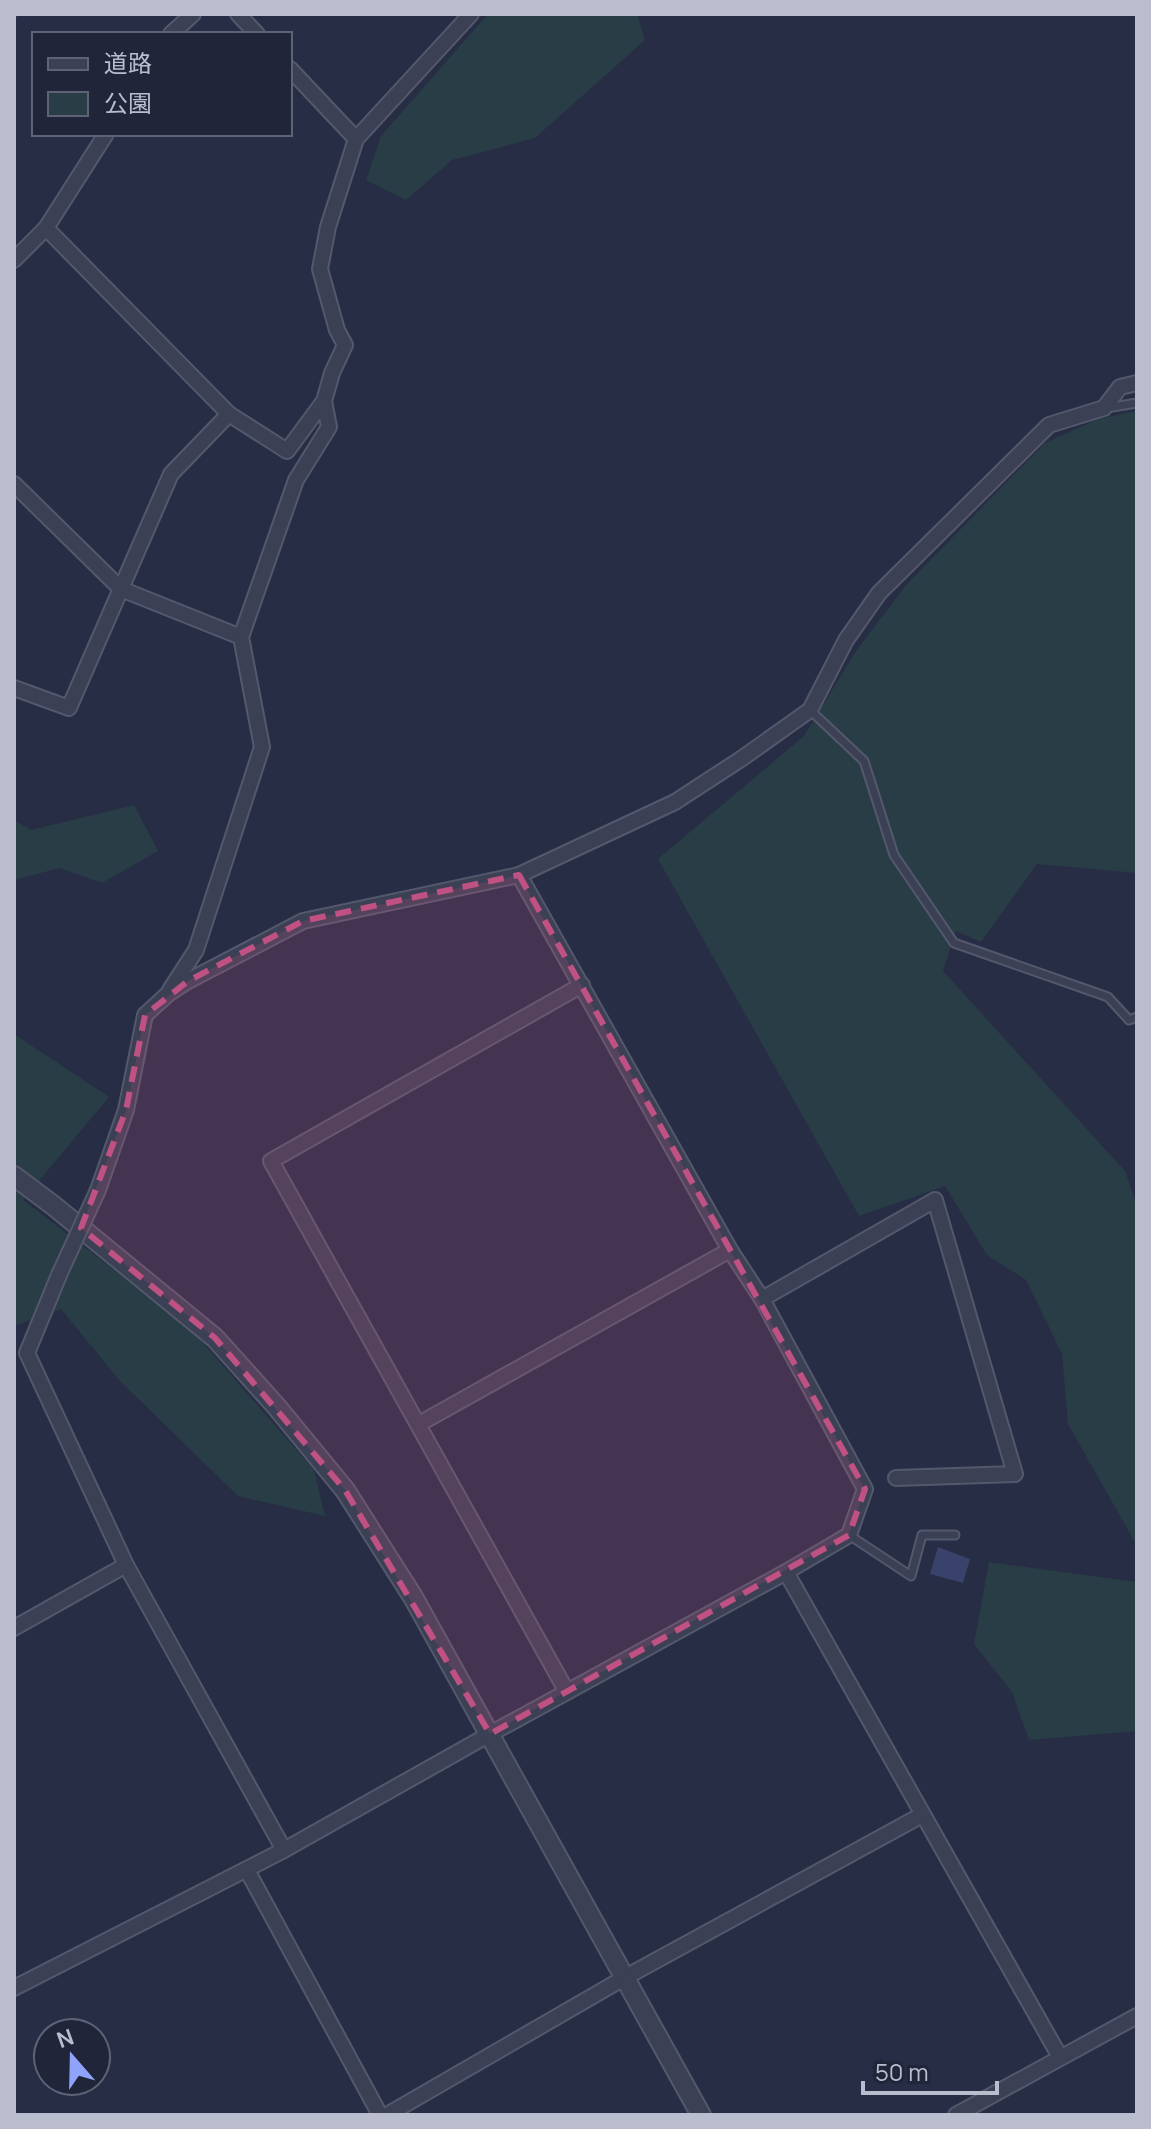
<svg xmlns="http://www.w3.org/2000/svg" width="1151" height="2129" viewBox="0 0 1151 2129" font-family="Manrope,'Noto Sans JP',sans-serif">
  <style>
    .green { fill: #293d46 }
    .water { fill: #38426b }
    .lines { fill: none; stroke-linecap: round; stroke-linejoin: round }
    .stream { stroke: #38426b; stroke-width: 5 }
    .service-casing { stroke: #54586c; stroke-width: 11 }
    .minor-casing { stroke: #54586c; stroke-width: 18 }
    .tertiary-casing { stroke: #54586c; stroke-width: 22 }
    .service { stroke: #3b4055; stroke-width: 7 }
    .minor { stroke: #3b4055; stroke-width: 14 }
    .tertiary { stroke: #3b4055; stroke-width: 18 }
    .minor-bridge-casing { stroke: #54586c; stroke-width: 18; stroke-linecap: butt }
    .minor-bridge { stroke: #3b4055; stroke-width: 14 }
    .marked { fill: #bf5283; fill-opacity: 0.2; stroke: #bf5283; stroke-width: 6; stroke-dasharray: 16 10; stroke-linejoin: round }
  </style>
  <rect width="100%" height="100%" fill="#272d45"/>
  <g class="green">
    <polygon points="488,14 637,14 645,40 535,138 452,160 406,200 366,180 381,136"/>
    <polygon points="1137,411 1137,873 1037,864 981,942 956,931 943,971 1125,1171 1137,1206 1137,1546 1068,1424 1062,1354 1026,1280 987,1255 945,1186 859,1216 658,859 804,736 856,651 907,584 1045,443 1098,419"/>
    <polygon points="134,805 158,851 102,883 60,868 14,880 14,820 31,830"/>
    <polygon points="14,1034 109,1097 23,1200 190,1328 314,1470 325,1516 238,1496 120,1381 61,1309 14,1326"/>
    <polygon points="989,1562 1137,1582 1137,1731 1029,1740 1012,1692 974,1644"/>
  </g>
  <polygon class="water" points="938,1547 970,1559 963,1583 930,1574"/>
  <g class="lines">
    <polyline class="stream" points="14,17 15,14"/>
    <defs>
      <g id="service">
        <polyline points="1106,408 1137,403"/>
        <polyline points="810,710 864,761 894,855 954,943 1108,997 1129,1020 1137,1017"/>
        <polyline points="849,1535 911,1576 922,1535 955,1535"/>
      </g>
      <g id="minor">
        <polyline points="238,14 257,34"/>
        <polyline points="171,34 193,14"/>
        <polyline points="290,69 356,139"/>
        <polyline points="46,228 229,414 287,451 324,401 332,373 345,345 337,330 320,269 328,227 356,139 471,14"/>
        <polyline points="14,260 46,228 106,134"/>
        <polyline points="14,484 121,589 241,637"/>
        <polyline points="14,688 69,708 171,474 229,414"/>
        <polyline points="170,990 196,950 262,747 241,637 296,480 329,427 324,401"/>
        <polyline points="98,1190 126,1110 145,1015 168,994 188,981 303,921 519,875 675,802 741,759 810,710 846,640 879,593 1049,425 1104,408 1120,387 1137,383"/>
        <polyline points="59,1275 27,1353 126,1565 284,1850"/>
        <polyline points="762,1299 935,1200 1015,1474 896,1478"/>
        <polyline points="419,1424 730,1250"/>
        <polyline points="786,1572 1060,2057"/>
        <polyline points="14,1628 126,1565"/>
        <polyline points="567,1692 271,1161 582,985"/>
        <polyline points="247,1870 380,2115"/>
        <polyline points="14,1988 284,1850 490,1734 786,1572 849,1535 865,1489 762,1299 730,1250 519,875"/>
        <polyline points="387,2115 624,1978 922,1815"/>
        <polyline points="956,2115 1137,2016"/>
      </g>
      <polyline id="tertiary" points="14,1176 54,1206 215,1338 276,1406 345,1490 413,1597 701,2115"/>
    </defs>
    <use href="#service" class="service-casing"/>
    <use href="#minor" class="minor-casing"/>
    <use href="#tertiary" class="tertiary-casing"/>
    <use href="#service" class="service"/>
    <use href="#minor" class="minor"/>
    <use href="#tertiary" class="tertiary"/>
    <defs>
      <polyline id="minor-bridge" points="59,1275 98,1190"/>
    </defs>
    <use href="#minor-bridge" class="minor-bridge-casing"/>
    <use href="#minor-bridge" class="minor-bridge"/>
  </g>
  <path class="marked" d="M519,875L865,1489L849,1535L490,1734L345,1490L215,1338L81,1228L126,1110L145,1015L188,981L303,921Z"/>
  <rect width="1151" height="2129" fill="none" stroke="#b9bdce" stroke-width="32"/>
  <rect x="32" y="32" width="260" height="104" fill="#20253a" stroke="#5d6275" stroke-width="2"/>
  <rect x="48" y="58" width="40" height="12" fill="#3b4055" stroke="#5d6275" stroke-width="2"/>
  <text x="104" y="72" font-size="24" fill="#b9bdce">道路</text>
  <rect x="48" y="92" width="40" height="24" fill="#293d46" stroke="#5d6275" stroke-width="2"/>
  <text x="104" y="112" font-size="24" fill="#b9bdce">公園</text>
  <g transform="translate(72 2057) rotate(340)"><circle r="38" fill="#20253a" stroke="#5d6275" stroke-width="2"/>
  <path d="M0-6L14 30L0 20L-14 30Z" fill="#90a3fc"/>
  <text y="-12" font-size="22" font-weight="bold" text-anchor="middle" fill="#b9bdce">N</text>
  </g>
  <path d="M863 2081v12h134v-12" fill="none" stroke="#b9bdce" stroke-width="4"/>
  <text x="875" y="2081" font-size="24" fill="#b9bdce" stroke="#20253a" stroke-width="6" paint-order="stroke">50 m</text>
</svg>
